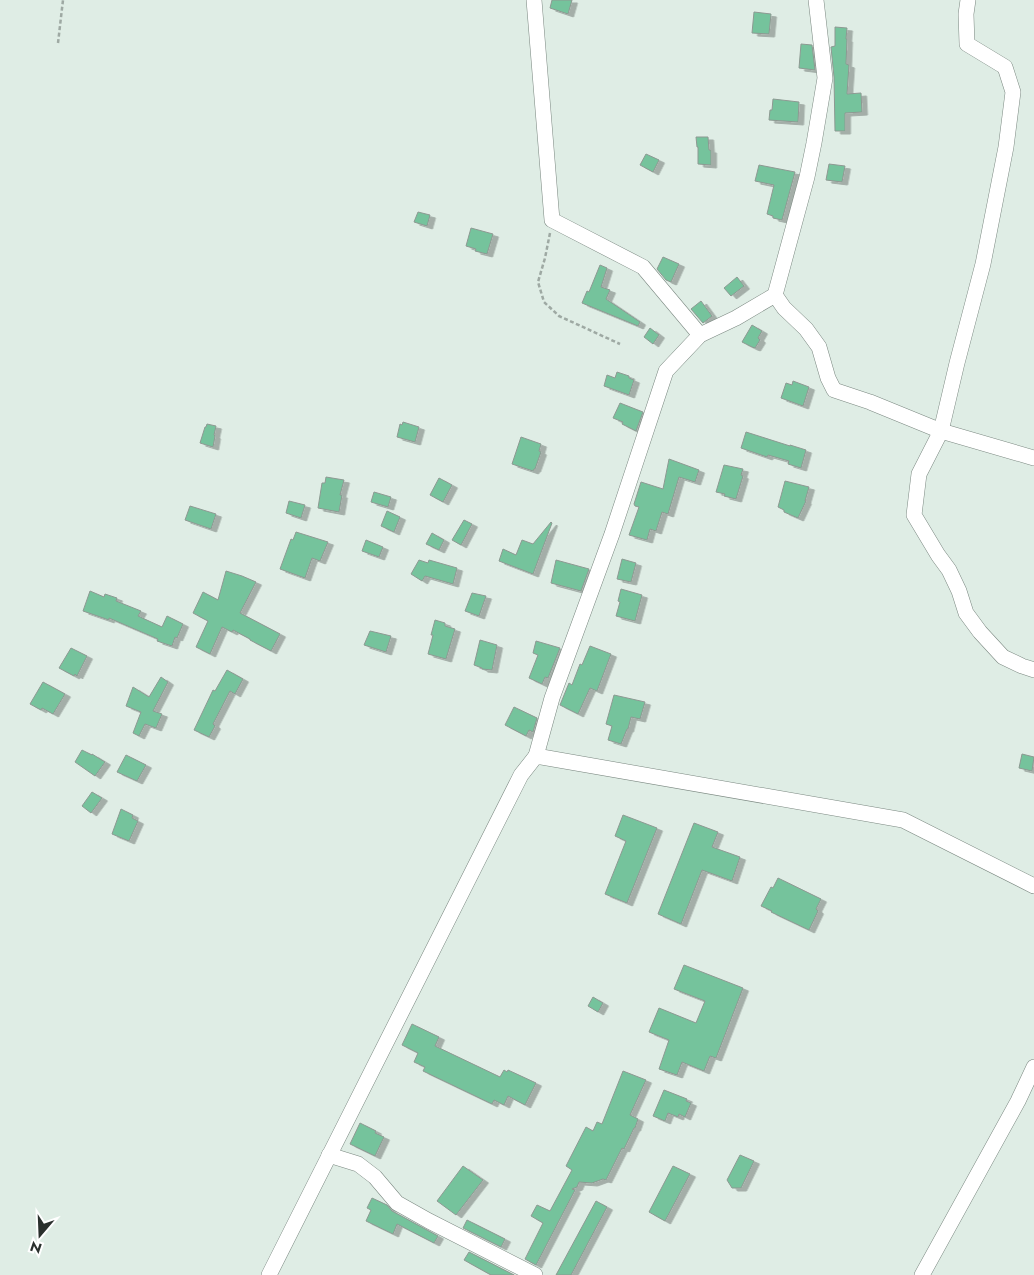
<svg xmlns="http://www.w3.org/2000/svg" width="1034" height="1275" viewBox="0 0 1034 1275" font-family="Jost,sans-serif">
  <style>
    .building { fill: #74c39c; stroke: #8d9992; filter: url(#shadow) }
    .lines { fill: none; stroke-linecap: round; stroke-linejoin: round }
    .minor-casing { stroke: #7b8881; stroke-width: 16 }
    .path { stroke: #9ea9a3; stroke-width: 2.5; stroke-dasharray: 4 2.5; stroke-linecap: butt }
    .minor { stroke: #fff; stroke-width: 15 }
  </style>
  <defs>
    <filter id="shadow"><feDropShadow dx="5.5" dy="3" stdDeviation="0" flood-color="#0004"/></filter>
  </defs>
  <rect width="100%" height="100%" fill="#dfede5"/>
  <g class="building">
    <polygon points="552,0 572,0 568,14 550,8"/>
    <polygon points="754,12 771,14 769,34 752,33"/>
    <polygon points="835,27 847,28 846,39 847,39 846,64 849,65 847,94 861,93 862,112 845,113 845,131 835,131 834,77 831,47 835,46"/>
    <polygon points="801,44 812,45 815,70 799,68"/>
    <polygon points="773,99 799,102 798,122 769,120 770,110 772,110"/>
    <polygon points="696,137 708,137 709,150 711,150 711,165 698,164 698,147 697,147"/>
    <polygon points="646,154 659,160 653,172 640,165"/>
    <polygon points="829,164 845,166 842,182 826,180"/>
    <polygon points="759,165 795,172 782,220 773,218 773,216 767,214 774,185 755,181"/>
    <polygon points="418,212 430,215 427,226 414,222"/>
    <polygon points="471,228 493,234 487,254 475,251 476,249 466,246"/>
    <polygon points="663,257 679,264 671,282 666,280 657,269"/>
    <polygon points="600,265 607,268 601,287 610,290 606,299 640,322 638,326 582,303 587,291 589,292"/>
    <polygon points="737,277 744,286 731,296 724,288"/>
    <polygon points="701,301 712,316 703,323 691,309"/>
    <polygon points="752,325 762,331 758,338 760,340 755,348 752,347 742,342"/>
    <polygon points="650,328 659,335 653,344 644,337"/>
    <polygon points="617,372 629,376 629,378 634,380 629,395 604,386 607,375 615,378"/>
    <polygon points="793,381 809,387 803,406 781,398 786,383 792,385"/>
    <polygon points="620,403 643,412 636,431 622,424 623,422 613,418"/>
    <polygon points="403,422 419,427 415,442 397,437 400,424 402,425"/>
    <polygon points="207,424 216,426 214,435 215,436 213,447 200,443 205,427 206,427"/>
    <polygon points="746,432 790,446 790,445 806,450 801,468 788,464 789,461 768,455 767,457 741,448"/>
    <polygon points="521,437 541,444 539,451 541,452 535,469 534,469 533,471 512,464"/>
    <polygon points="669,459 699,470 695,482 679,477 668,514 662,512 656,531 650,529 647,540 629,535 639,507 635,506 634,504 641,482 663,489"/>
    <polygon points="724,465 743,469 741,475 743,476 736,499 724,496 725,494 716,492"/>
    <polygon points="326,477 344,480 340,495 342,495 339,512 318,508 322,483 325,483"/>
    <polygon points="439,478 452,485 443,502 430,495"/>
    <polygon points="785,481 809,487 805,501 806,501 798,518 784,512 784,510 778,507"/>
    <polygon points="374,492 391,497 388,507 371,502"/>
    <polygon points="289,501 305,505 301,518 286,513"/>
    <polygon points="190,506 216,514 211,529 185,520"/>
    <polygon points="387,511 400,517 394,532 381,526"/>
    <polygon points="464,520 472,524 461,545 452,540"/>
    <polygon points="551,522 552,523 533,574 499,561 503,549 516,555 522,540 533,544"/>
    <polygon points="296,532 328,542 320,561 312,558 305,578 280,569 291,539 293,540"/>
    <polygon points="432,533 444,540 439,550 426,544"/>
    <polygon points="366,540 383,547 379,557 362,551"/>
    <polygon points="622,559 636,563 631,582 617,579"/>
    <polygon points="419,560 428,563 429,560 457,568 453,584 425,576 422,581 411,574"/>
    <polygon points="556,560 589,569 581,591 551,583"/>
    <polygon points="226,571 242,576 256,582 240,613 280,634 271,651 250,640 250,639 233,630 232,632 222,627 210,654 196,647 208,621 193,613 203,592 218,600"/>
    <polygon points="621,589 642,595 635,621 616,616 620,602 618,601"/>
    <polygon points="90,591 104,597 105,594 117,598 116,601 141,611 138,616 162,627 167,616 183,624 177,638 175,637 172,646 157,641 158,639 109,618 109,620 83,611"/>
    <polygon points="472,593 486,596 479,616 465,611"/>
    <polygon points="435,620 445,623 445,626 455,629 446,659 428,654 433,635 431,635"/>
    <polygon points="370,631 391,636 386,652 364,645"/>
    <polygon points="480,640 497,645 492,670 482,669 482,668 474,665"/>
    <polygon points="536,641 560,648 548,678 545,677 542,684 529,678 538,655 533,653"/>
    <polygon points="590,646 611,654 597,691 590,688 578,714 560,705 569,683 572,685 580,664 582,665"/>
    <polygon points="71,648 87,656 77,676 75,674 74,676 59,668"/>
    <polygon points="227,670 243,679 235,694 230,691 213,724 215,726 209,737 194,730 213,690 215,691"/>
    <polygon points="161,677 168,682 153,711 162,714 156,728 145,724 139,736 133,733 141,712 126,706 133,687 149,697"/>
    <polygon points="43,682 65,694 53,714 42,708 41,710 30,704"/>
    <polygon points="614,695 645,702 640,719 631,717 628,729 627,729 621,744 608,740 612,726 606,724"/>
    <polygon points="514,707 537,718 533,732 529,730 526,736 505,725"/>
    <polygon points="82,750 92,755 92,754 105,762 95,776 75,762"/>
    <polygon points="1022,754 1034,757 1032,771 1019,768"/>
    <polygon points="126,755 146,765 137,781 117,772"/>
    <polygon points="92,792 102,798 91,813 82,806"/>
    <polygon points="121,809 133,815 132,818 138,821 129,841 112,834"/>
    <polygon points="623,815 657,828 627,903 605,894 626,841 615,836"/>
    <polygon points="694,823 718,832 712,847 740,857 732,881 702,870 681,924 658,914"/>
    <polygon points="778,878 821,899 816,909 818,911 809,930 771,912 772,911 761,906 771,887 773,888"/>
    <polygon points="684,965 743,988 716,1058 710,1056 704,1071 682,1062 677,1075 659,1069 669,1040 649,1032 659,1008 696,1023 705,1001 674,989"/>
    <polygon points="593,997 603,1003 598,1012 588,1006"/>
    <polygon points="412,1024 439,1037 435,1046 500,1077 504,1070 507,1072 508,1070 536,1083 525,1105 508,1096 504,1105 494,1100 492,1104 423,1071 425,1067 414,1062 418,1053 402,1045"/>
    <polygon points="623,1071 646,1080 630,1115 638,1119 635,1128 634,1128 624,1149 622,1148 606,1180 603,1179 592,1183 579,1182 577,1187 572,1189 575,1190 536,1265 525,1259 543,1223 531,1216 537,1205 550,1211 572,1170 566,1166 586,1127 593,1131 597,1122 602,1124"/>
    <polygon points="664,1090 687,1099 686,1101 691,1103 685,1117 679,1114 678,1117 668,1113 665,1121 653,1116"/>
    <polygon points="360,1123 376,1131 375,1133 384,1137 375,1156 350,1144"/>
    <polygon points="740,1155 754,1161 741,1188 732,1188 727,1180"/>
    <polygon points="463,1166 483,1180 456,1215 437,1201"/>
    <polygon points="673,1166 690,1174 665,1221 649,1212"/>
    <polygon points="372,1198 387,1205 392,1211 438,1236 434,1243 397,1224 393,1234 366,1221 371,1210 367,1208"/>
    <polygon points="596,1201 607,1207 571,1275 556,1275"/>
    <polygon points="467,1220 505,1239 501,1247 463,1228"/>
    <polygon points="469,1252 514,1275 491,1275 464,1260"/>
  </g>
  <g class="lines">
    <defs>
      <g id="minor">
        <polyline points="534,0 552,220 643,267 700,335"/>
        <polyline points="968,0 966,14 967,44 1005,67 1013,92 1006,147 983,264 957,363 941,431 919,474 914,515 938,555 949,570 959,591 966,613 980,632 1003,657 1022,666 1034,670"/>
        <polyline points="775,295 784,308 806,329 819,347 828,378 834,390 870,402 941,431 1034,458"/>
        <polyline points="536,756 552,698 612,534 666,371 700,335 736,318 775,295 807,177 814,143 825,78 816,0"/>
        <polyline points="329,1155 358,1164 375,1177 397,1203 429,1221 535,1275"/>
        <polyline points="269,1275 521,775 536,756 903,820 1034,886"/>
        <polyline points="922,1275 1018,1101 1034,1067"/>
      </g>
    </defs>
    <use href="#minor" class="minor-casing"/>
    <g class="path">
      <polyline points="58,43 63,0"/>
      <polyline points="550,233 545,258 538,282 544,302 559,316 620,344"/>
    </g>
    <use href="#minor" class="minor"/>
  </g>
  <g transform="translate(40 1235) rotate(199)" stroke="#ffffff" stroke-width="4" paint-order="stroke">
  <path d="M0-4L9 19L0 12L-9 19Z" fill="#2a302d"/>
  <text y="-8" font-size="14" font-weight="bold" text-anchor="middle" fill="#2a302d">N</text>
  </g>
</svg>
